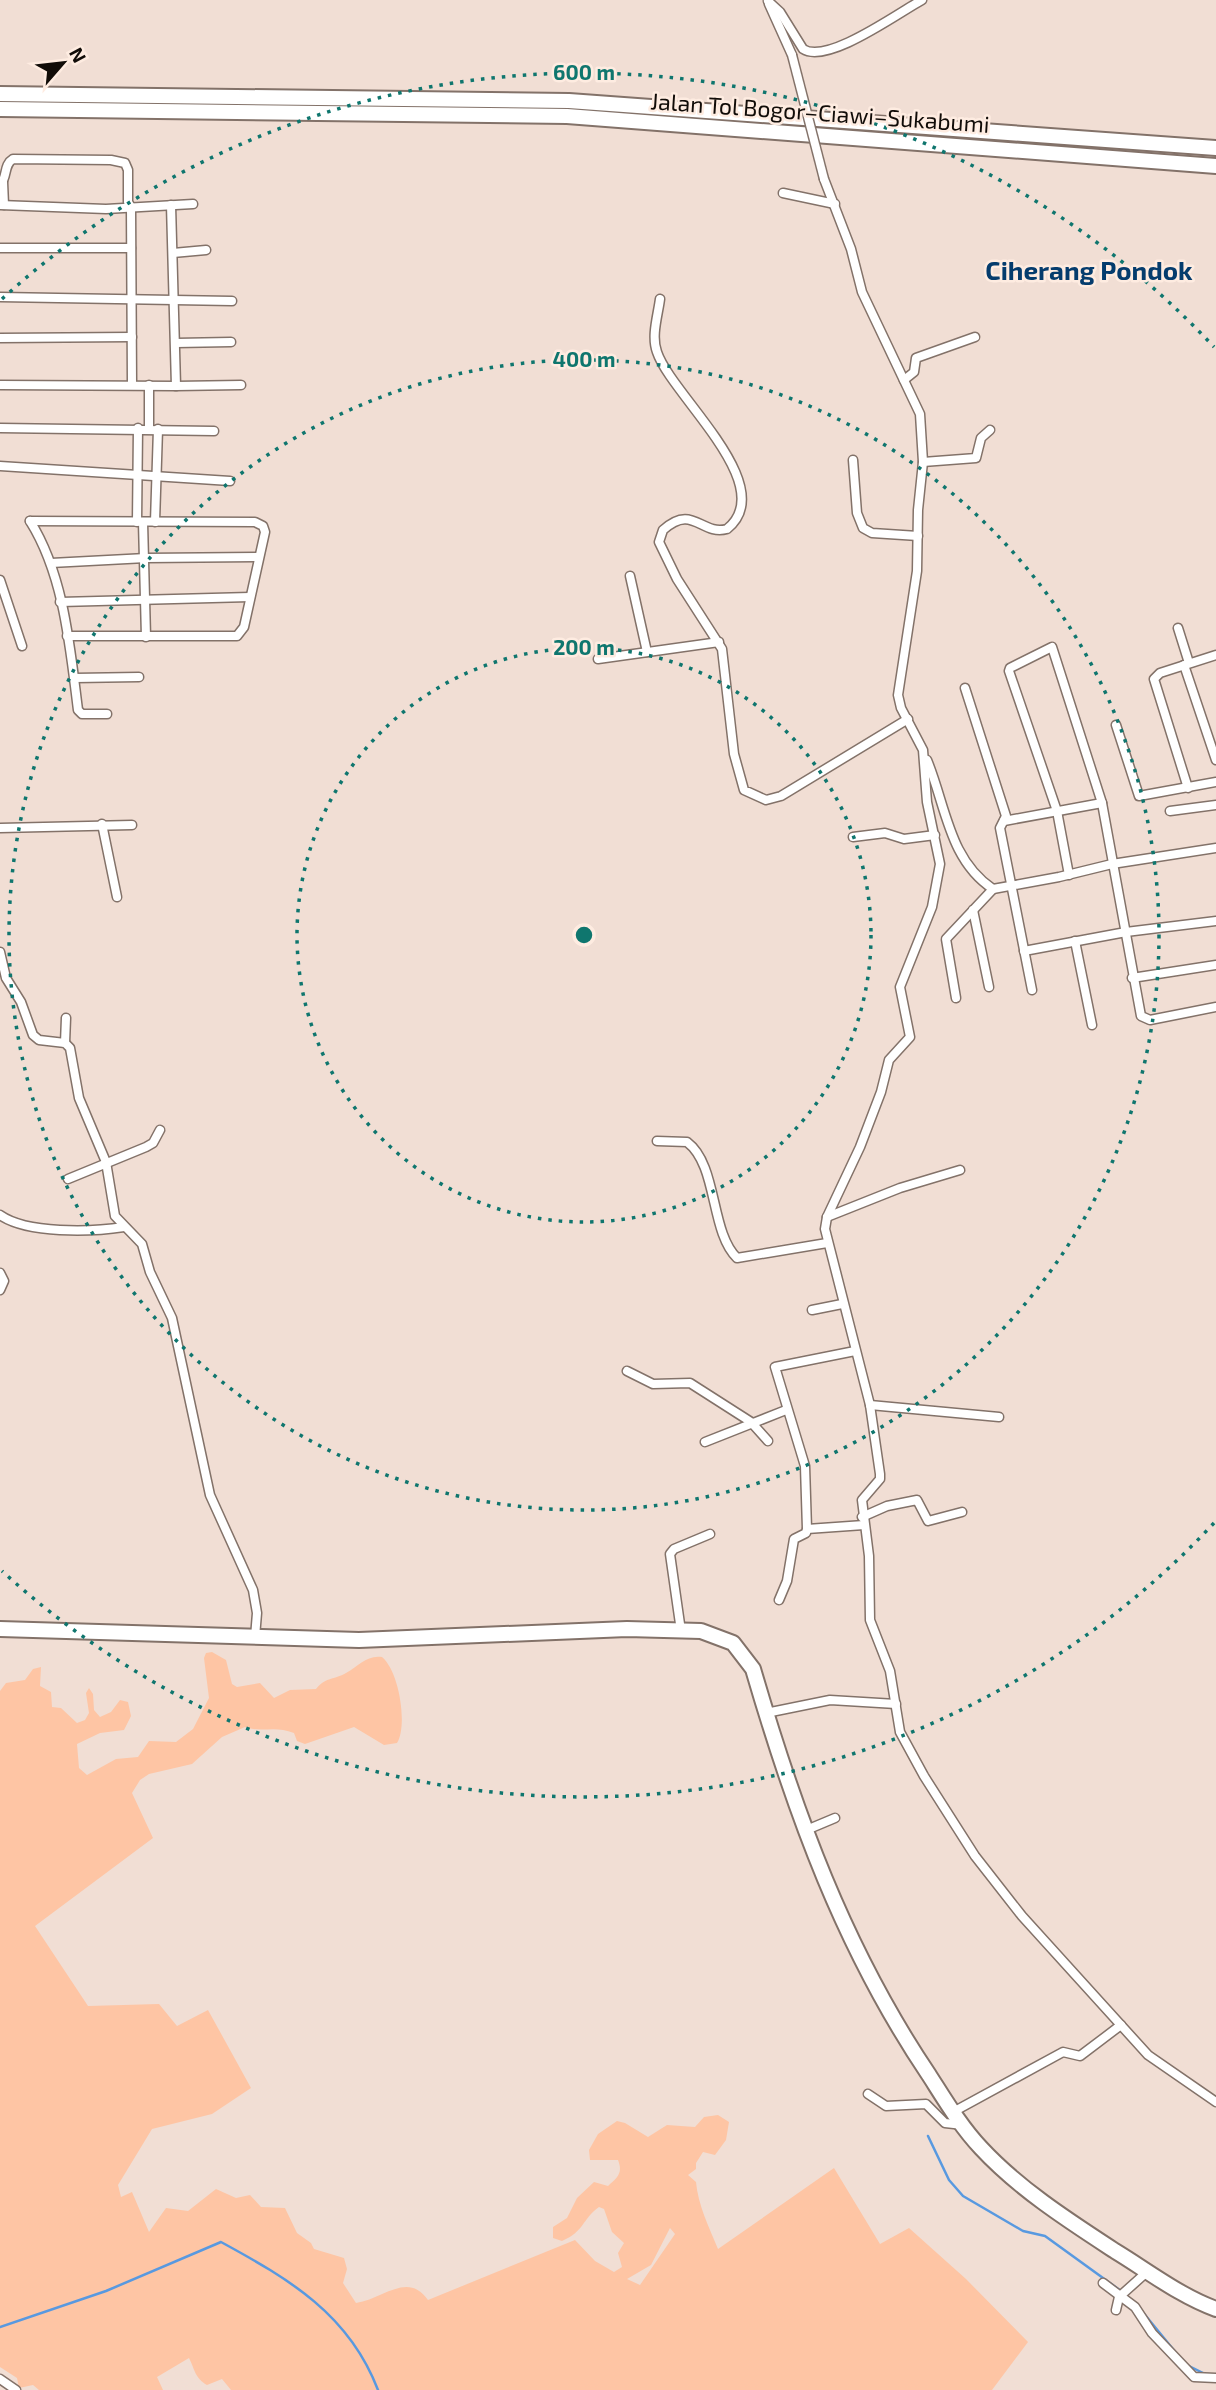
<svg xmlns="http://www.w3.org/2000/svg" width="1216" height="2390" viewBox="0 0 1216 2390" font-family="'Exo 2',sans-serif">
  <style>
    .green { fill: #fec5a4; fill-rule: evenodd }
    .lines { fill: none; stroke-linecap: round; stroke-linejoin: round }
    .stream { stroke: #5899e0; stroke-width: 2.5 }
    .street-casing { stroke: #837269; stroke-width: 11 }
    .highway-casing { stroke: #837269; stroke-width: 18 }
    .street { stroke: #fff; stroke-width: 8 }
    .highway { stroke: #fff; stroke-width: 14 }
    .street-bridge-casing { stroke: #837269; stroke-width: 11; stroke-linecap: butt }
    .street-bridge { stroke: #fff; stroke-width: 8 }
    .ring { fill: none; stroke: #0f766e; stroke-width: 3.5; stroke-dasharray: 3.5 7 }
    .labels { text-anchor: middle; stroke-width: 5; stroke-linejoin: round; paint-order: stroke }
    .street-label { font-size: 23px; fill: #110c08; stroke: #feece1 }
    .quarter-label { font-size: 26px; font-weight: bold; fill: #053c6d; stroke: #feece1 }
    .centre { fill: #0f766e; stroke: #feece1; stroke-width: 3.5 }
    .ring-label { font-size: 21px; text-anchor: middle; font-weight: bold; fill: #0f766e; stroke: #feece1; stroke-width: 5; stroke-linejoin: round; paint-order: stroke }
  </style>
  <rect width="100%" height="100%" fill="#f1ded4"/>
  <path class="green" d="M212,1652L226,1660L232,1684L237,1687L260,1683L274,1698L290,1690L316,1689C325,1677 334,1680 346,1673C359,1666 366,1655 382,1657C399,1671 408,1725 397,1743L384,1745L354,1727L305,1744L297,1741L294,1733C275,1725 262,1733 245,1727L222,1737L192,1764L149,1774L140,1780L132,1793L153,1838L35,1926L88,2006L159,2004L177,2026L208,2010L251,2088L212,2114L152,2129L118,2185L121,2197L132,2192L149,2232L166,2208L188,2211L216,2189L236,2198L250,2195L261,2207L285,2208L297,2233L311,2243L314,2249L344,2258L347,2269L343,2283L356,2303C383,2299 408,2271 428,2300L575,2240L595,2261L614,2272L622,2267L618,2253L624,2243L612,2232L604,2209L599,2207C582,2219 585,2231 562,2241L553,2238V2227L567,2218L577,2198L594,2182L608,2186C618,2177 623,2173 618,2160H590L589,2150L598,2134L617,2121L625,2123L648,2137L667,2125L695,2127L704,2117L718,2115L729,2122L726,2140L715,2155L703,2152L696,2163V2169L688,2175L696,2182C698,2205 709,2227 718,2249L834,2168L880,2244L909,2228L966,2279L1028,2342L992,2390H231L222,2379L207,2385C195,2378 195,2370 189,2358L157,2377L163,2390H39L33,2385L19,2388L17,2378L0,2367V1691L6,1683L25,1680L33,1669L41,1667L40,1686L51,1692L52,1707L61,1708L77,1723L85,1720L89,1713L86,1693L89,1688L93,1694L94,1710L100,1717L111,1712L120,1700L128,1702L131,1716L124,1730L100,1733L77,1744L79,1768L87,1775L116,1759L138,1757L149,1741L176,1742L193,1729L209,1698L204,1658L206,1653ZM670,2228L675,2234L640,2285L627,2279L651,2265Z"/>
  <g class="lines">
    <g class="stream">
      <polyline points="928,2136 949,2180 963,2196 1023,2231 1045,2236 1121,2291"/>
      <polyline points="1141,2310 1177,2354"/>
      <path d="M0,2327L106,2291L221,2242C289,2279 349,2314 378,2390"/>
      <polyline points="1189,2366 1205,2374"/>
    </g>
    <defs>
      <g id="street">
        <path d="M768,1L780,12L803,49C827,65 898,13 922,0"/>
        <polyline points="769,4 792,55"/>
        <polyline points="824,179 851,249 862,292 920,414 923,462 918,510 917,571 898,695 901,708 923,750 927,802 940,864 932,907 900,987 910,1037 889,1060 881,1092 860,1147 827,1217 825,1229 870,1405 880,1474 880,1479 862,1500 869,1556 870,1620 890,1671 900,1732 924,1776 975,1856 1022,1916 1148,2055 1216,2102"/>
        <polyline points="3,182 4,205"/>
        <path d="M0,185C8,177 3,165 13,159L111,160L125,163L128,170V202L131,207L132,384"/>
        <polyline points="783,193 835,204"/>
        <polyline points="0,205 106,209 193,204"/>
        <polyline points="0,248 131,248"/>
        <polyline points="173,253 206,250"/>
        <polyline points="0,297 232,301"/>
        <path d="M660,299C658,315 651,336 657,352C671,395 781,486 727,529C701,536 693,503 663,530L659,542L677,579L722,649L734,754L744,790L766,800L781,796L908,719"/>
        <polyline points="0,338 132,337"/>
        <polyline points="176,343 231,342"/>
        <polyline points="904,380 914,372 916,358 975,337"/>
        <polyline points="0,385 176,386 171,205"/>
        <polyline points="176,386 241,385"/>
        <polyline points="0,428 214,431"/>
        <polyline points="149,429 149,385"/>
        <polyline points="853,460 857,513 863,528 872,533 918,536"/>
        <polyline points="923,462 976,458 981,438 990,430"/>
        <polyline points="0,466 230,481"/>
        <polyline points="30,521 255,522 263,526 265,532 244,627 237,636 67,636"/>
        <path d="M30,521C64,575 70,647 78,710L82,714H107"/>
        <polyline points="137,522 138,428"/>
        <polyline points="143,522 146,637"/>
        <polyline points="155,522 158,429"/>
        <polyline points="51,563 146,558 258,557"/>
        <polyline points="630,576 647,652"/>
        <polyline points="0,580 22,646"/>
        <polyline points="60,602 250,597"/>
        <polyline points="1178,628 1189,663"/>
        <polyline points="598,659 719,642"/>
        <polyline points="1184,665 1216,760"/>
        <polyline points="75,678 139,677"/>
        <polyline points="965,688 1006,816 1000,828 1032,990"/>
        <polyline points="1116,725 1139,796 1216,782"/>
        <path d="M927,760C946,806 949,860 993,889L1059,877L1112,864L1216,848"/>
        <polyline points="1188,788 1154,679 1160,673 1216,655"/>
        <polyline points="1170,811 1216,805"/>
        <polyline points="1004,821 1102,803"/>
        <polyline points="102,824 117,897"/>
        <polyline points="0,828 132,825"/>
        <polyline points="853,837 885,833 904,839 935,835"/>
        <polyline points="1069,875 1057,811 1009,671 1010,668 1052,647 1102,803 1141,1016 1150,1020 1216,1007"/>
        <polyline points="973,910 989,987"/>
        <polyline points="1075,941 1092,1025"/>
        <polyline points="1024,951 1126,932 1216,921"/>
        <polyline points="0,952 6,978 21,1002 33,1035 39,1040 65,1043 70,1048 79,1098 106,1162 115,1216 142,1244 150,1272 172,1318 210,1495 253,1590 257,1613 255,1637"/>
        <polyline points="1132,978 1216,965"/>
        <polyline points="956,998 946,939 993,889"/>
        <polyline points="65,1043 66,1018"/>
        <path d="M657,1141L687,1142C718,1165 710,1232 737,1258L827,1243"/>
        <polyline points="68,1179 146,1147 153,1143 160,1130"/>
        <path d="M0,1215C27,1234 91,1232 124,1227"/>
        <polyline points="827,1217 900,1188 960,1170"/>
        <polyline points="0,1273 4,1281 0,1290"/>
        <polyline points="812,1310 842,1304"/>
        <polyline points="627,1371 653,1384 690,1383 751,1422 768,1441"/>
        <polyline points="870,1405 999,1417"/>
        <polyline points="705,1442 786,1410"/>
        <polyline points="862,1517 887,1506 917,1500 928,1521 962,1512"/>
        <polyline points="807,1529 864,1525"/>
        <polyline points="779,1600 787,1581 794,1539 806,1533 807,1529 805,1466 775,1367 855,1351"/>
        <polyline points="681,1631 670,1554 674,1549 710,1534"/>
        <polyline points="766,1713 830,1700 896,1704"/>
        <polyline points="804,1831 835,1818"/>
        <polyline points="868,2094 886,2106 926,2104 945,2123 963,2125"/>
        <polyline points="953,2112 1063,2052 1080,2056 1121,2025"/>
        <polyline points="1103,2283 1135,2307 1152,2333 1194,2377 1216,2378"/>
        <polyline points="1116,2310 1119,2297 1148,2271"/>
        <polyline points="0,2379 16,2390"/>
      </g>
      <g id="highway">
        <polyline points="0,94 569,101 1216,148"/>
        <polyline points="0,109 567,116 1216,166"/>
        <path d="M0,1629L359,1640L627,1629L701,1631L733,1643L753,1669C795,1813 844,1949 929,2075C945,2100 961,2127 981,2148C1019,2189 1069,2221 1115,2251C1148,2271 1180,2296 1216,2309"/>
      </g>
    </defs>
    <use href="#street" class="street-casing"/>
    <use href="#highway" class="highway-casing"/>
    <use href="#street" class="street"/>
    <use href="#highway" class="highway"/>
    <defs>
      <polyline id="street-bridge" points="792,55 824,179"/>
    </defs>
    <use href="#street-bridge" class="street-bridge-casing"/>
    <use href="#street-bridge" class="street-bridge"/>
  </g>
  <g class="ring">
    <circle cx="584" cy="935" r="287"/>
    <circle cx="584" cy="935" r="575"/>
    <path d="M1214 1523A862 862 0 0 1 2 1571M2 299A862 862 0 0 1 1214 347"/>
  </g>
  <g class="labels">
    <g class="street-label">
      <text transform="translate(820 113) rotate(4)" y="8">Jalan Tol Bogor–Ciawi–Sukabumi</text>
    </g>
    <g class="quarter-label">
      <text x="1089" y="280">Ciherang Pondok</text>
    </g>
  </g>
  <circle cx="584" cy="935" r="10" class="centre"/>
  <g class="ring-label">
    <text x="584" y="80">600 m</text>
    <text x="584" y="367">400 m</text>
    <text x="584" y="655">200 m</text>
  </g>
  <g transform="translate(63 63) rotate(62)" stroke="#feece1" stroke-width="5" paint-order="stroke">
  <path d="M0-5L12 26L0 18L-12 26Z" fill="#110c08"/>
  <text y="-10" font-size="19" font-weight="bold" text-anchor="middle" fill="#110c08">N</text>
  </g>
</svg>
